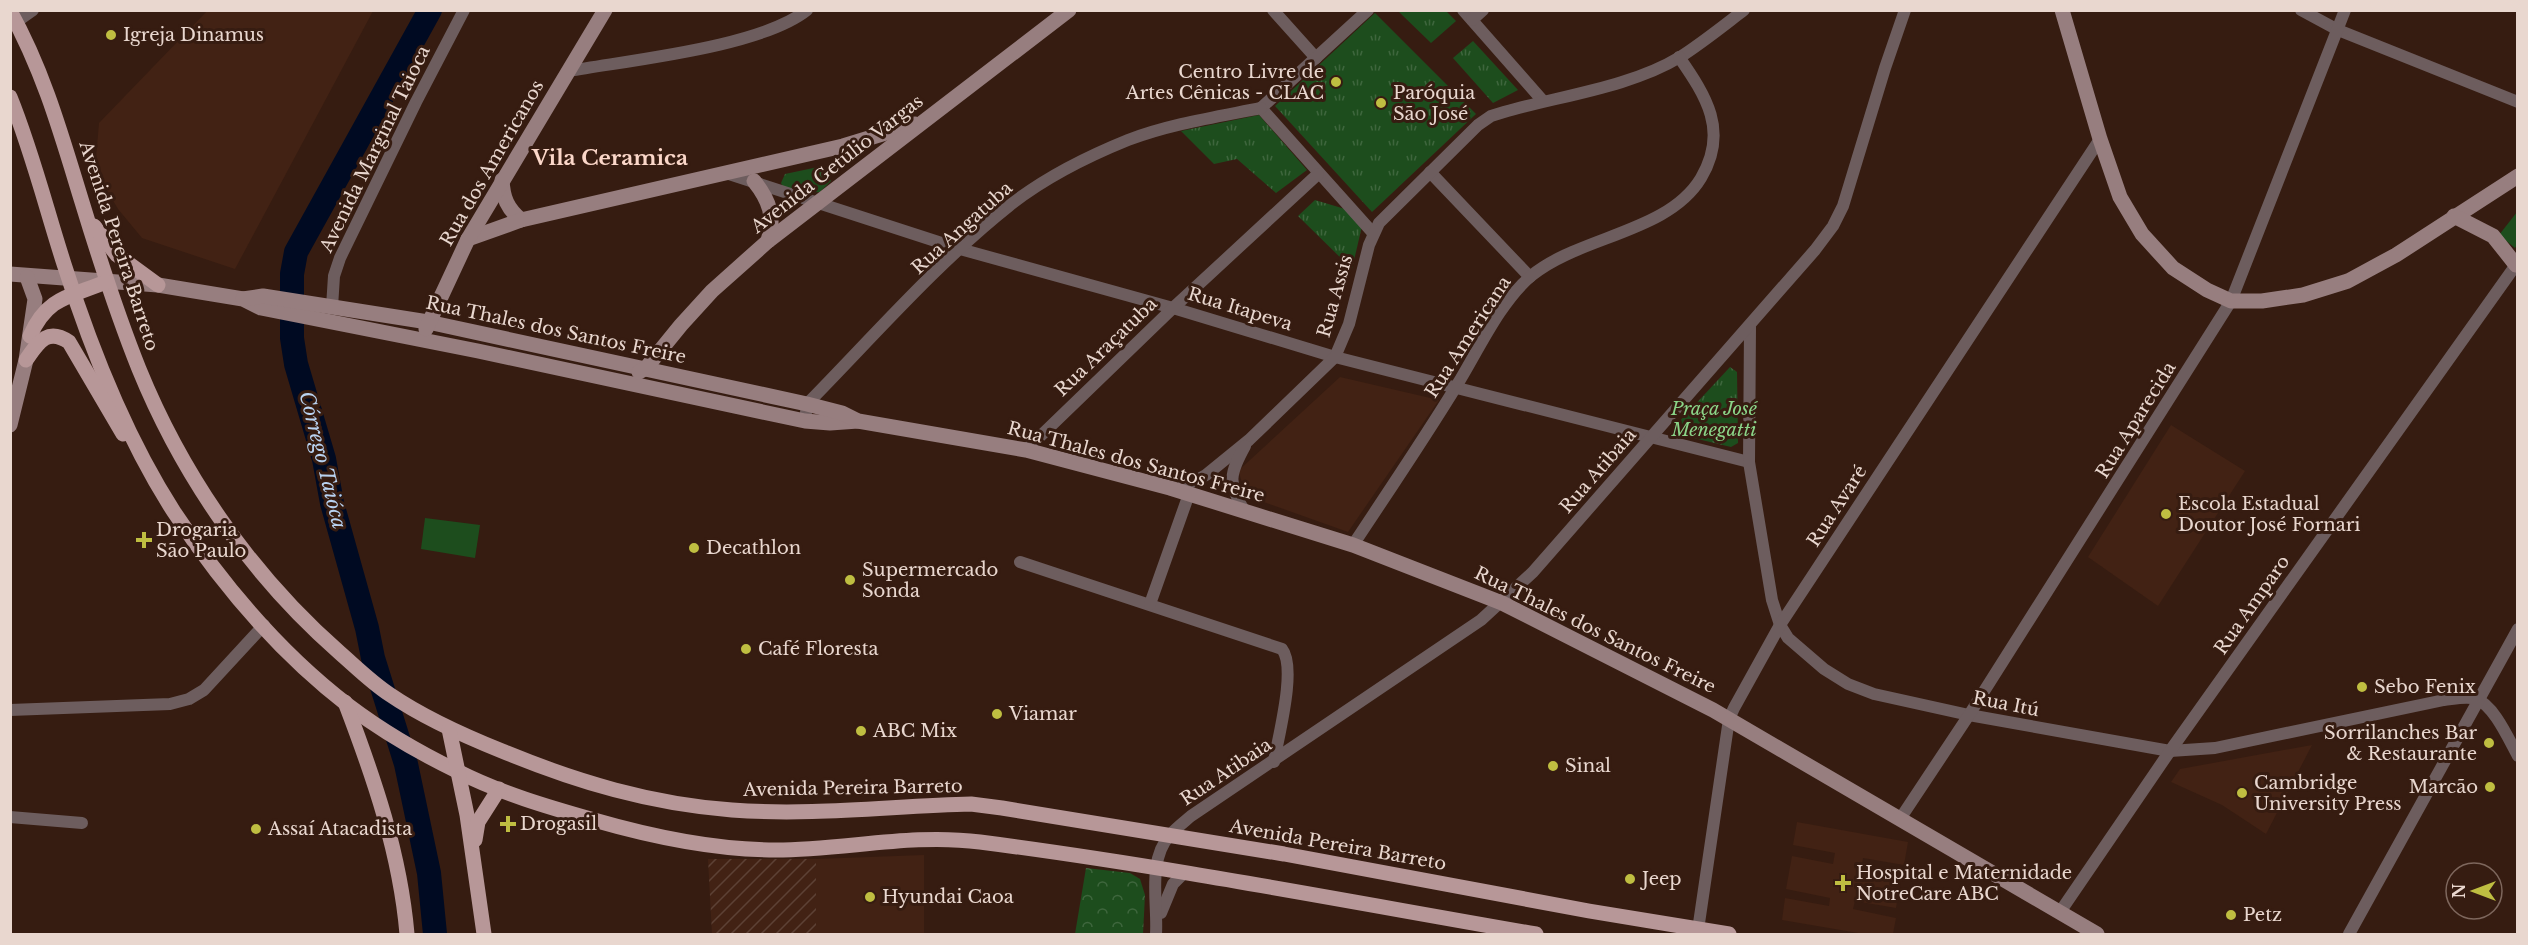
<svg xmlns="http://www.w3.org/2000/svg" width="2528" height="945" viewBox="0 0 2528 945" font-family="'Libre Baskerville',serif">
  <style>
    .built { fill: #422214 }
    .industrial { fill: url(#industrial-furrows) }
    .green { fill: #1d4d1d }
    .forest { fill: url(#forest-crowns) }
    .park { fill: url(#park-tufts) }
    .lines { fill: none; stroke-linecap: round; stroke-linejoin: round }
    .river { stroke: #000a22; stroke-width: 24 }
    .street { stroke: #6d5d5e; stroke-width: 12 }
    .secondary { stroke: #977e7f; stroke-width: 15 }
    .primary { stroke: #b79798; stroke-width: 15 }
    .poi-dot { fill: #bfbe41; stroke: #361c11; stroke-width: 2 }
    .labels { text-anchor: middle; stroke-width: 6; stroke-linejoin: round; paint-order: stroke }
    .poi-label { font-size: 18px; fill: #e9d7cf; stroke: #361c11; text-anchor: start }
    .street-label { font-size: 18px; fill: #e9d7cf; stroke: #361c11 }
    .park-label { font-size: 18px; font-style: italic; fill: #8bd588; stroke: #361c11 }
    .water-label { font-size: 20px; font-style: italic; fill: #b8d2f1; stroke: #361c11 }
    .quarter-label { font-size: 21px; font-weight: bold; fill: #fbd7c9; stroke: #361c11 }
  </style>
  <defs>
    <pattern id="industrial-furrows" width="10" height="10" patternUnits="userSpaceOnUse" patternTransform="scale(1.5)"><rect width="10" height="10" fill="#422214"/><path d="M-1 1l2-2M0 10L10 0M9 11l2-2" fill="none" stroke="#5d4135"/></pattern>
    <pattern id="forest-crowns" width="20" height="18" patternUnits="userSpaceOnUse" patternTransform="scale(1.5)"><rect width="20" height="18" fill="#1d4d1d"/><path d="M2 6a3 3 0 1 1 6 0M12 15a3 3 0 1 1 6 0" fill="none" stroke="#3e663d"/></pattern>
    <pattern id="park-tufts" width="24" height="20" patternUnits="userSpaceOnUse" patternTransform="scale(1.5)"><rect width="24" height="20" fill="#1d4d1d"/><path d="M3 7l-1-3M5 7V3M7 7l1-3M15 17l-1-3M17 17v-4M19 17l1-3" fill="none" stroke="#3e663d"/></pattern>
  </defs>
  <rect width="100%" height="100%" fill="#361c11"/>
  <g class="built">
    <polygon points="208,10 373,11 235,269 142,238 118,209 95,170 99,123"/>
    <polygon points="1340,377 1439,400 1348,532 1247,496 1238,471"/>
    <polygon points="2171,425 2245,471 2158,606 2088,557"/>
    <polygon points="2312,745 2266,834 2222,805 2171,782 2180,769"/>
    <polygon points="1797,822 1908,842 1904,865 1863,858 1861,870 1901,877 1896,908 1855,901 1853,909 1896,918 1893,934 1864,934 1782,920 1785,898 1829,906 1830,898 1786,889 1792,856 1833,864 1835,853 1793,845"/>
    <polygon points="924,855 924,934 816,934 816,859"/>
  </g>
  <polygon class="industrial" points="708,859 816,859 816,934 712,934"/>
  <g class="green">
    <polygon points="2517,212 2517,245 2515,248 2499,235"/>
    <polygon points="425,518 480,525 475,558 421,549"/>
  </g>
  <polygon class="forest" points="1086,868 1130,873 1140,879 1145,895 1143,934 1075,934"/>
  <g class="park">
    <polygon points="1398,11 1446,11 1456,21 1431,43"/>
    <polygon points="1375,13 1476,114 1372,212 1275,106"/>
    <polygon points="1473,41 1518,90 1493,103 1453,58"/>
    <polygon points="1259,115 1307,170 1276,193 1237,159 1214,164 1181,131"/>
    <polygon points="823,166 831,181 820,192 801,193 783,187 781,183 785,174"/>
    <polygon points="1315,200 1345,209 1362,226 1352,269 1298,216"/>
    <polygon points="1730,367 1737,372 1738,443 1731,447 1681,435 1677,424"/>
  </g>
  <g class="lines">
    <polyline class="river" points="430,10 296,252 292,274 292,338 296,364 324,459 332,503 367,628 373,658 406,764 429,873 435,934"/>
    <g class="street">
      <polyline points="1273,10 1316,58"/>
      <polyline points="1463,10 1543,101"/>
      <polyline points="2301,10 2338,30 2518,102"/>
      <polyline points="1472,20 1483,10"/>
      <polyline points="16,22 33,10"/>
      <path d="M569,71C630,60 761,47 807,10"/>
      <polyline points="1261,108 1373,233"/>
      <polyline points="1261,108 1368,10"/>
      <polyline points="1430,172 1530,277"/>
      <polyline points="726,173 960,249 1173,308 1335,357 1749,462"/>
      <polyline points="332,307 334,276 340,258 416,102 464,10"/>
      <path d="M1750,327L1749,462L1772,600L1780,625L1788,638L1824,669L1848,684L1874,694L1969,715L2170,751L2215,748L2444,700C2454,699 2467,696 2476,699C2494,705 2509,740 2518,756"/>
      <path d="M805,421L807,404C872,338 936,264 1009,206C1044,178 1086,157 1128,140C1170,124 1216,117 1261,108"/>
      <polyline points="1026,450 1173,308 1318,174"/>
      <path d="M1170,488L1195,481L1206,475L1249,440L1335,357L1349,324L1369,245L1379,223L1478,125L1491,116L1504,112C1559,96 1631,87 1680,57C1702,43 1723,26 1744,10"/>
      <path d="M1244,510C1227,483 1230,473 1245,446"/>
      <path d="M1353,545C1388,492 1424,439 1457,385C1478,351 1500,302 1531,276C1579,236 1668,233 1701,178C1729,131 1706,96 1679,57"/>
      <path d="M1020,562L1282,649C1297,668 1278,737 1274,762"/>
      <polyline points="1150,604 1189,494"/>
      <polyline points="10,710 170,704 189,699 204,690 264,625"/>
      <polyline points="10,817 82,823"/>
      <polyline points="1900,819 1969,715 2231,301 2345,10"/>
      <polyline points="2060,912 2170,751 2518,262"/>
      <polyline points="1161,913 1173,884 1185,872"/>
      <polyline points="1698,930 1729,719 1734,708 1780,625 2100,139"/>
      <path d="M1156,934C1158,904 1147,860 1170,835C1176,828 1184,822 1191,816L1481,620L1533,572L1815,250L1833,226L1843,206L1885,68L1905,10"/>
      <polyline points="2349,934 2518,629"/>
    </g>
    <g class="secondary">
      <polyline points="2062,10 2100,139 2120,197 2142,234 2173,268 2207,290 2231,301 2262,301 2303,295 2348,281 2396,255 2518,176"/>
      <path d="M502,180C503,198 507,208 521,220"/>
      <path d="M754,181C770,201 775,217 768,241"/>
      <polyline points="2454,216 2493,236 2516,265"/>
      <polyline points="468,239 521,220 843,146 915,124"/>
      <polyline points="10,274 158,285 243,299 261,308 478,351 805,421 830,423 858,421"/>
      <polyline points="243,299 263,296 428,322 807,404 842,413 858,421 1026,450 1170,488 1353,545 1502,603 1713,710 2097,934"/>
      <polyline points="426,329 468,239 605,10"/>
      <polyline points="639,372 646,368 681,325 712,291 768,241 1069,10"/>
      <polyline points="10,425 26,360 35,299 27,277"/>
    </g>
    <g class="primary">
      <path d="M10,11C44,72 62,137 82,202C99,258 117,314 139,369C183,477 252,576 340,653C356,667 371,682 389,694C424,718 462,735 502,751C577,782 651,804 732,810C812,816 892,806 971,804L1002,808L1284,854L1589,911L1729,934"/>
      <path d="M10,97C32,151 46,208 64,264C91,349 125,436 174,512C221,583 281,654 349,706C382,731 420,753 457,771C500,793 548,807 594,820C653,837 715,850 776,850C844,850 912,833 980,842C1166,866 1351,902 1536,934"/>
      <polyline points="94,226 117,255 158,285"/>
      <path d="M30,336C47,297 69,297 106,282"/>
      <path d="M26,360C38,343 47,327 69,342L123,434"/>
      <path d="M345,702C374,778 400,853 407,934"/>
      <polyline points="449,729 467,815 484,934"/>
      <polyline points="475,840 478,822 499,789"/>
    </g>
  </g>
  <g class="poi-dot">
    <circle cx="111" cy="35" r="6"/>
    <circle cx="1336" cy="82" r="6"/>
    <circle cx="1381" cy="103" r="6"/>
    <circle cx="2166" cy="514" r="6"/>
    <path d="M141 531h6v6h6v6h-6v6h-6v-6h-6v-6h6z"/>
    <circle cx="694" cy="548" r="6"/>
    <circle cx="850" cy="580" r="6"/>
    <circle cx="746" cy="649" r="6"/>
    <circle cx="2362" cy="687" r="6"/>
    <circle cx="997" cy="714" r="6"/>
    <circle cx="861" cy="731" r="6"/>
    <circle cx="2489" cy="743" r="6"/>
    <circle cx="1553" cy="766" r="6"/>
    <circle cx="2490" cy="787" r="6"/>
    <circle cx="2242" cy="793" r="6"/>
    <path d="M505 815h6v6h6v6h-6v6h-6v-6h-6v-6h6z"/>
    <circle cx="256" cy="829" r="6"/>
    <circle cx="1630" cy="879" r="6"/>
    <path d="M1840 874h6v6h6v6h-6v6h-6v-6h-6v-6h6z"/>
    <circle cx="870" cy="897" r="6"/>
    <circle cx="2231" cy="915" r="6"/>
  </g>
  <g class="labels">
    <g class="poi-label">
      <text x="123" y="41">Igreja Dinamus</text>
      <text x="1324" y="78" text-anchor="end">Centro Livre de<tspan x="1324" dy="21">Artes Cênicas - CLAC</tspan></text>
      <text x="1393" y="99">Paróquia<tspan x="1393" dy="21">São José</tspan></text>
      <text x="2178" y="510">Escola Estadual<tspan x="2178" dy="21">Doutor José Fornari</tspan></text>
      <text x="156" y="536">Drogaria<tspan x="156" dy="21">São Paulo</tspan></text>
      <text x="706" y="554">Decathlon</text>
      <text x="862" y="576">Supermercado<tspan x="862" dy="21">Sonda</tspan></text>
      <text x="758" y="655">Café Floresta</text>
      <text x="2374" y="693">Sebo Fenix</text>
      <text x="1009" y="720">Viamar</text>
      <text x="873" y="737">ABC Mix</text>
      <text x="2477" y="739" text-anchor="end">Sorrilanches Bar<tspan x="2477" dy="21">&amp; Restaurante</tspan></text>
      <text x="1565" y="772">Sinal</text>
      <text x="2254" y="789">Cambridge<tspan x="2254" dy="21">University Press</tspan></text>
      <text x="2478" y="793" text-anchor="end">Marcão</text>
      <text x="520" y="830">Drogasil</text>
      <text x="268" y="835">Assaí Atacadista</text>
      <text x="1856" y="879">Hospital e Maternidade<tspan x="1856" dy="21">NotreCare ABC</tspan></text>
      <text x="1642" y="885">Jeep</text>
      <text x="882" y="903">Hyundai Caoa</text>
      <text x="2243" y="921">Petz</text>
    </g>
    <g class="street-label">
      <text transform="translate(375 149) rotate(-64)" y="6">Avenida Marginal Taioca</text>
      <text transform="translate(492 163) rotate(-60)" y="6">Rua dos Americanos</text>
      <text transform="translate(837 164) rotate(-38)" y="6">Avenida Getúlio Vargas</text>
      <text transform="translate(962 228) rotate(-42)" y="6">Rua Angatuba</text>
      <text transform="translate(119 246) rotate(72)" y="6">Avenida Pereira Barreto</text>
      <text transform="translate(1335 296) rotate(-74)" y="6">Rua Assis</text>
      <text transform="translate(1240 309) rotate(17)" y="6">Rua Itapeva</text>
      <text transform="translate(556 330) rotate(12)" y="6">Rua Thales dos Santos Freire</text>
      <text transform="translate(1468 337) rotate(-57)" y="6">Rua Americana</text>
      <text transform="translate(1106 347) rotate(-44)" y="6">Rua Araçatuba</text>
      <text transform="translate(2136 420) rotate(-58)" y="6">Rua Aparecida</text>
      <text transform="translate(1136 462) rotate(15)" y="6">Rua Thales dos Santos Freire</text>
      <text transform="translate(1598 471) rotate(-49)" y="6">Rua Atibaia</text>
      <text transform="translate(1837 506) rotate(-57)" y="6">Rua Avaré</text>
      <text transform="translate(2252 605) rotate(-55)" y="6">Rua Amparo</text>
      <text transform="translate(1595 630) rotate(26)" y="6">Rua Thales dos Santos Freire</text>
      <text transform="translate(2006 704) rotate(11)" y="6">Rua Itú</text>
      <text transform="translate(1226 772) rotate(-34)" y="6">Rua Atibaia</text>
      <text transform="translate(853 788) rotate(-1)" y="6">Avenida Pereira Barreto</text>
      <text transform="translate(1338 845) rotate(10)" y="6">Avenida Pereira Barreto</text>
    </g>
    <g class="park-label">
      <text x="1714" y="415">Praça José<tspan x="1714" dy="21">Menegatti</tspan></text>
    </g>
    <g class="water-label">
      <text transform="translate(323 460) rotate(76)" y="7">Córrego Taióca</text>
    </g>
    <g class="quarter-label">
      <text x="610" y="165">Vila Ceramica</text>
    </g>
  </g>
  <rect width="2528" height="945" fill="none" stroke="#e9d7cf" stroke-width="24"/>
  <g transform="translate(2474 891) rotate(270)"><circle r="28" fill="#361c11" stroke="#7e675d" stroke-width="1.5"/>
  <path d="M0-4.5L10 22L0 15L-10 22Z" fill="#bfbe41"/>
  <text y="-9" font-size="16" font-weight="bold" text-anchor="middle" fill="#e9d7cf">N</text>
  </g>
</svg>
